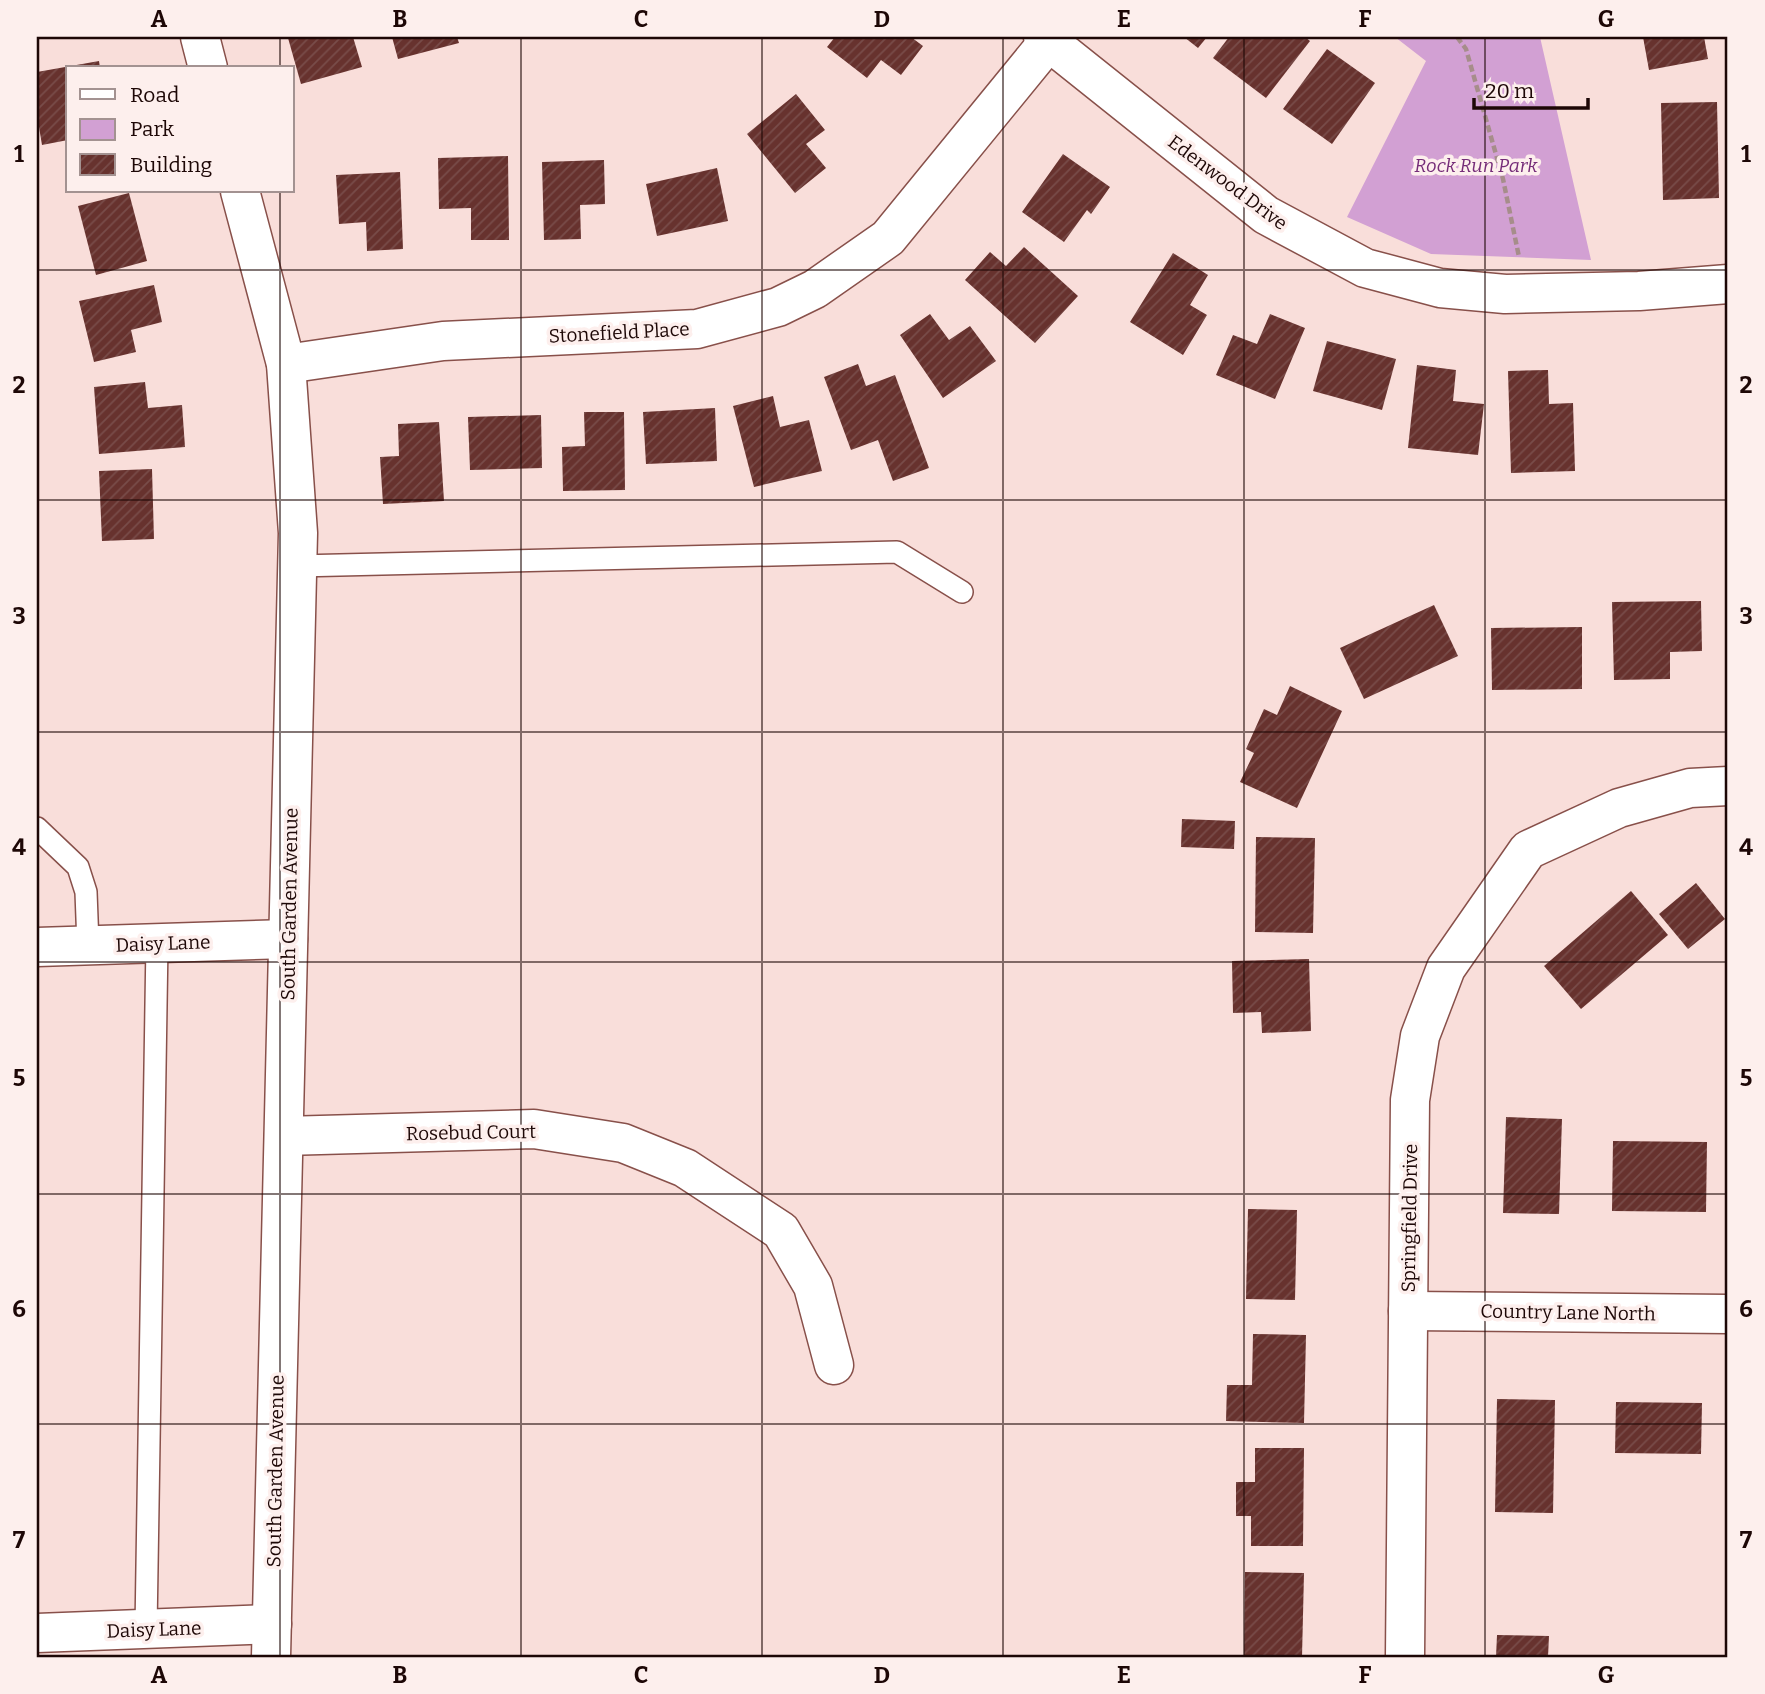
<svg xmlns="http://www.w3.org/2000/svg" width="1765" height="1694" viewBox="0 0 1765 1694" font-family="Bitter,serif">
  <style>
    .green { fill: #d2a0d3 }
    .building { fill: url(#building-hatch) }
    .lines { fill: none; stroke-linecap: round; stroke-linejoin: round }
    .lane-casing { stroke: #88504a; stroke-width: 24 }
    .street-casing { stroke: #88504a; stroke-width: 41 }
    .path { stroke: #a68d8a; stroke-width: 4.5; stroke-dasharray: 7 3.5; stroke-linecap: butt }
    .lane { stroke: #fff; stroke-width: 21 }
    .street { stroke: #fff; stroke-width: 38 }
    .grid { fill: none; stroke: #1d0706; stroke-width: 2; stroke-opacity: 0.55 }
    .labels { text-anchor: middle; stroke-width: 7; stroke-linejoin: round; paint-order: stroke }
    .park-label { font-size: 19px; font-style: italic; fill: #752c78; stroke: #fdefed }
    .street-label { font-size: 19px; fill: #1d0706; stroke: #fdefed }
    .neatline { fill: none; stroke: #1d0706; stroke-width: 2.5 }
    .grid-label { font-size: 23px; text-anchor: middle; font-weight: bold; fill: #1d0706 }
  </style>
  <defs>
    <pattern id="building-hatch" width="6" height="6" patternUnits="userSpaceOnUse" patternTransform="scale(1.75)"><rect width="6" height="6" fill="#67322e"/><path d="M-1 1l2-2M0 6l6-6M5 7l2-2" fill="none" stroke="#784c49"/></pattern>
  </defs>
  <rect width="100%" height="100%" fill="#f9deda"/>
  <polygon class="green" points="1395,37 1540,37 1591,260 1431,254 1347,217 1426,61"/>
  <g class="building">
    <polygon points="353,37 362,67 301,84 288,38"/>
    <polygon points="392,37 457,37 459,43 398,59"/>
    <polygon points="835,37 911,37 923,46 901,75 881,60 867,78 827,47"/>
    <polygon points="1184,37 1207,37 1198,48"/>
    <polygon points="1229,37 1305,37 1310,41 1266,98 1213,58"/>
    <polygon points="1643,37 1704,37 1708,59 1649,70"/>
    <polygon points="1327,49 1375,83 1332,144 1283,109"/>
    <polygon points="99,61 100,68 68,68 68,140 42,145 37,115 37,72"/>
    <polygon points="796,94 825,130 806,144 826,168 795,193 747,134"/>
    <polygon points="1717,102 1719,198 1663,200 1661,103"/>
    <polygon points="1063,154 1110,187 1091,214 1087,210 1064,242 1022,212"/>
    <polygon points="508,156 509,240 471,240 471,208 439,209 438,158"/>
    <polygon points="604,160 605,204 580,205 581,239 544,240 542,162"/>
    <polygon points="717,168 728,221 657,236 646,184"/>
    <polygon points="400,172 403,249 367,251 366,222 339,224 336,175"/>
    <polygon points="129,193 147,261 96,275 78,206"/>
    <polygon points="1024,247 1078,296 1035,343 965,280 990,252 1006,266"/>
    <polygon points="1173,253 1208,275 1190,305 1207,315 1183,355 1130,322"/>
    <polygon points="154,285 162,322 131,330 136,352 94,362 79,301"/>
    <polygon points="930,314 949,340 970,326 996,361 943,398 900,335"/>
    <polygon points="1270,314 1305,328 1275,399 1216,375 1233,335 1257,344"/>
    <polygon points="1327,341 1396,359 1382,410 1313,391"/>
    <polygon points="858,364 866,386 895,375 929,468 893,481 878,440 851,450 824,377"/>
    <polygon points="1417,365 1456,370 1453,401 1484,404 1478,455 1408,448"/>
    <polygon points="1548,370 1549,404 1573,403 1575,471 1511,473 1508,371"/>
    <polygon points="145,382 148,408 182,405 185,447 99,454 94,387"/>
    <polygon points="773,396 780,427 809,420 822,471 754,487 733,406"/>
    <polygon points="715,408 717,461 646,464 643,412"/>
    <polygon points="584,412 624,412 625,490 563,491 562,447 585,446"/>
    <polygon points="541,415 542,468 470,470 468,417"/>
    <polygon points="439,422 444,501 383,504 380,457 399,456 398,424"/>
    <polygon points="152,469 154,539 102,541 99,471"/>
    <polygon points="1701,601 1702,651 1670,652 1670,679 1614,680 1612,602"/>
    <polygon points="1434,605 1458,656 1364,699 1340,648"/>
    <polygon points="1582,627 1582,689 1492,690 1491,628"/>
    <polygon points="1290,686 1342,711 1297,808 1240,782 1254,753 1246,749 1264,709 1277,715"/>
    <polygon points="1182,819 1235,821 1234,849 1181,847"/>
    <polygon points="1256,837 1315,838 1313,933 1255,932"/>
    <polygon points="1696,883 1725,919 1688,949 1659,914"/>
    <polygon points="1631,891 1668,935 1581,1009 1544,966"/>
    <polygon points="1309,959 1311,1031 1262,1033 1261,1012 1233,1013 1232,961"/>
    <polygon points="1506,1117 1562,1119 1559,1214 1503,1213"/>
    <polygon points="1613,1141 1707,1142 1706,1212 1612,1211"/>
    <polygon points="1248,1209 1297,1210 1295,1300 1246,1299"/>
    <polygon points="1253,1334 1306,1335 1304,1423 1226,1421 1227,1385 1252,1385"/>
    <polygon points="1497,1399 1555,1400 1553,1513 1495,1512"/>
    <polygon points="1616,1402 1702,1403 1701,1454 1615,1453"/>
    <polygon points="1255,1448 1304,1448 1303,1546 1251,1546 1251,1516 1236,1516 1236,1482 1255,1482"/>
    <polygon points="1245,1572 1304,1573 1302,1657 1244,1657"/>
    <polygon points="1497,1635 1549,1636 1548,1657 1496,1657"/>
  </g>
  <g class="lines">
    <defs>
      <g id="lane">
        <polyline points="297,566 897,552 962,592"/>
        <polyline points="37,828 78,867 86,892 88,945"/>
        <polyline points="146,1629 157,943"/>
      </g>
      <g id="street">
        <polyline points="200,37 208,68"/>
        <polyline points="1043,37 1266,215 1365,268 1440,288 1505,294 1639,291 1728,284"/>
        <polyline points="240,191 286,364 298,533 271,1657"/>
        <polyline points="286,364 443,341 697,329 778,307 815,289 888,238 1049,41"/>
        <polyline points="37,947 288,939"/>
        <polyline points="284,1136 534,1129 623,1143 685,1168 781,1231 813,1286 834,1365"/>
        <polyline points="1408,1311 1728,1314"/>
        <polyline points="37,1633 272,1624"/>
        <polyline points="1405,1657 1410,1100 1420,1036 1446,968 1528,850 1619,808 1690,788 1728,786"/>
      </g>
    </defs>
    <use href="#lane" class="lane-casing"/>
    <use href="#street" class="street-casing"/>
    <polyline class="path" points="1457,37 1466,49 1503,179 1519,257"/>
    <use href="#lane" class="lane"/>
    <use href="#street" class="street"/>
  </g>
  <path class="grid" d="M280,37V68M521,37V1657M762,37V1657M1003,37V1657M1244,37V1657M1485,37V1657M280,191V1657M37,270H1728M37,500H1728M37,732H1728M37,962H1728M37,1194H1728M37,1424H1728"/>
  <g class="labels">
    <g class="park-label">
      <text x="1476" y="172">Rock Run Park</text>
    </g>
    <g class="street-label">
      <text transform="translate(1228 182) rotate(37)" y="7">Edenwood Drive</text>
      <text transform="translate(619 332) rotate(-3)" y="7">Stonefield Place</text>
      <text transform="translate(289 904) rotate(-89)" y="7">South Garden Avenue</text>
      <text transform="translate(163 943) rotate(-2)" y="7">Daisy Lane</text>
      <text transform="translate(471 1132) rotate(-1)" y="7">Rosebud Court</text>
      <text transform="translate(1409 1218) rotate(-89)" y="7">Springfield Drive</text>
      <text transform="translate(1568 1312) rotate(1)" y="7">Country Lane North</text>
      <text transform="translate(275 1471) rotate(-89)" y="7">South Garden Avenue</text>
      <text transform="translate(154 1629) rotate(-2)" y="7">Daisy Lane</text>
    </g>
  </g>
  <rect width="1765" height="1694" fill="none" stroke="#fdefed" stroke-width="77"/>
  <rect x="66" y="66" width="228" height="126" fill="#fdefed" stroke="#a39291" stroke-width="2"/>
  <rect x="80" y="89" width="35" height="10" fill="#ffffff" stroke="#a39291" stroke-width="2"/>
  <text x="130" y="102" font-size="21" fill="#1d0706">Road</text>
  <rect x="80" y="119" width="35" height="21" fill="#d2a0d3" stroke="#a39291" stroke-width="2"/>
  <text x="130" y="136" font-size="21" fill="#1d0706">Park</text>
  <rect x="80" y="154" width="35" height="21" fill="url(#building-hatch)" stroke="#a39291" stroke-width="2"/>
  <text x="130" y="172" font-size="21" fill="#1d0706">Building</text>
  <path d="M1474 98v10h114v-10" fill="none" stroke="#1d0706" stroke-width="3.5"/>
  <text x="1485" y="98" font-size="21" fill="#1d0706" stroke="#fdefed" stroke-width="5" paint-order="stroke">20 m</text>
  <rect x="38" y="38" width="1688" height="1618" class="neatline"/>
  <g class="grid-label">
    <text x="159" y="27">A</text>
    <text x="400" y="27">B</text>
    <text x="641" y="27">C</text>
    <text x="882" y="27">D</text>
    <text x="1124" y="27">E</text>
    <text x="1365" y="27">F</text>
    <text x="1606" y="27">G</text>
    <text x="19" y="162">1</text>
    <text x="1746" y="162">1</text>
    <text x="19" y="393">2</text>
    <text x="1746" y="393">2</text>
    <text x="19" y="624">3</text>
    <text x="1746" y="624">3</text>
    <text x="19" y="855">4</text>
    <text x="1746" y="855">4</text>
    <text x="19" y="1086">5</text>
    <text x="1746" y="1086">5</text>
    <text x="19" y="1317">6</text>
    <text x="1746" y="1317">6</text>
    <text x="19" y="1548">7</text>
    <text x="1746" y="1548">7</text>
    <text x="159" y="1683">A</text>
    <text x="400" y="1683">B</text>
    <text x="641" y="1683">C</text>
    <text x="882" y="1683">D</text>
    <text x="1124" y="1683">E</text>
    <text x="1365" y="1683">F</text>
    <text x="1606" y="1683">G</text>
  </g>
</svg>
